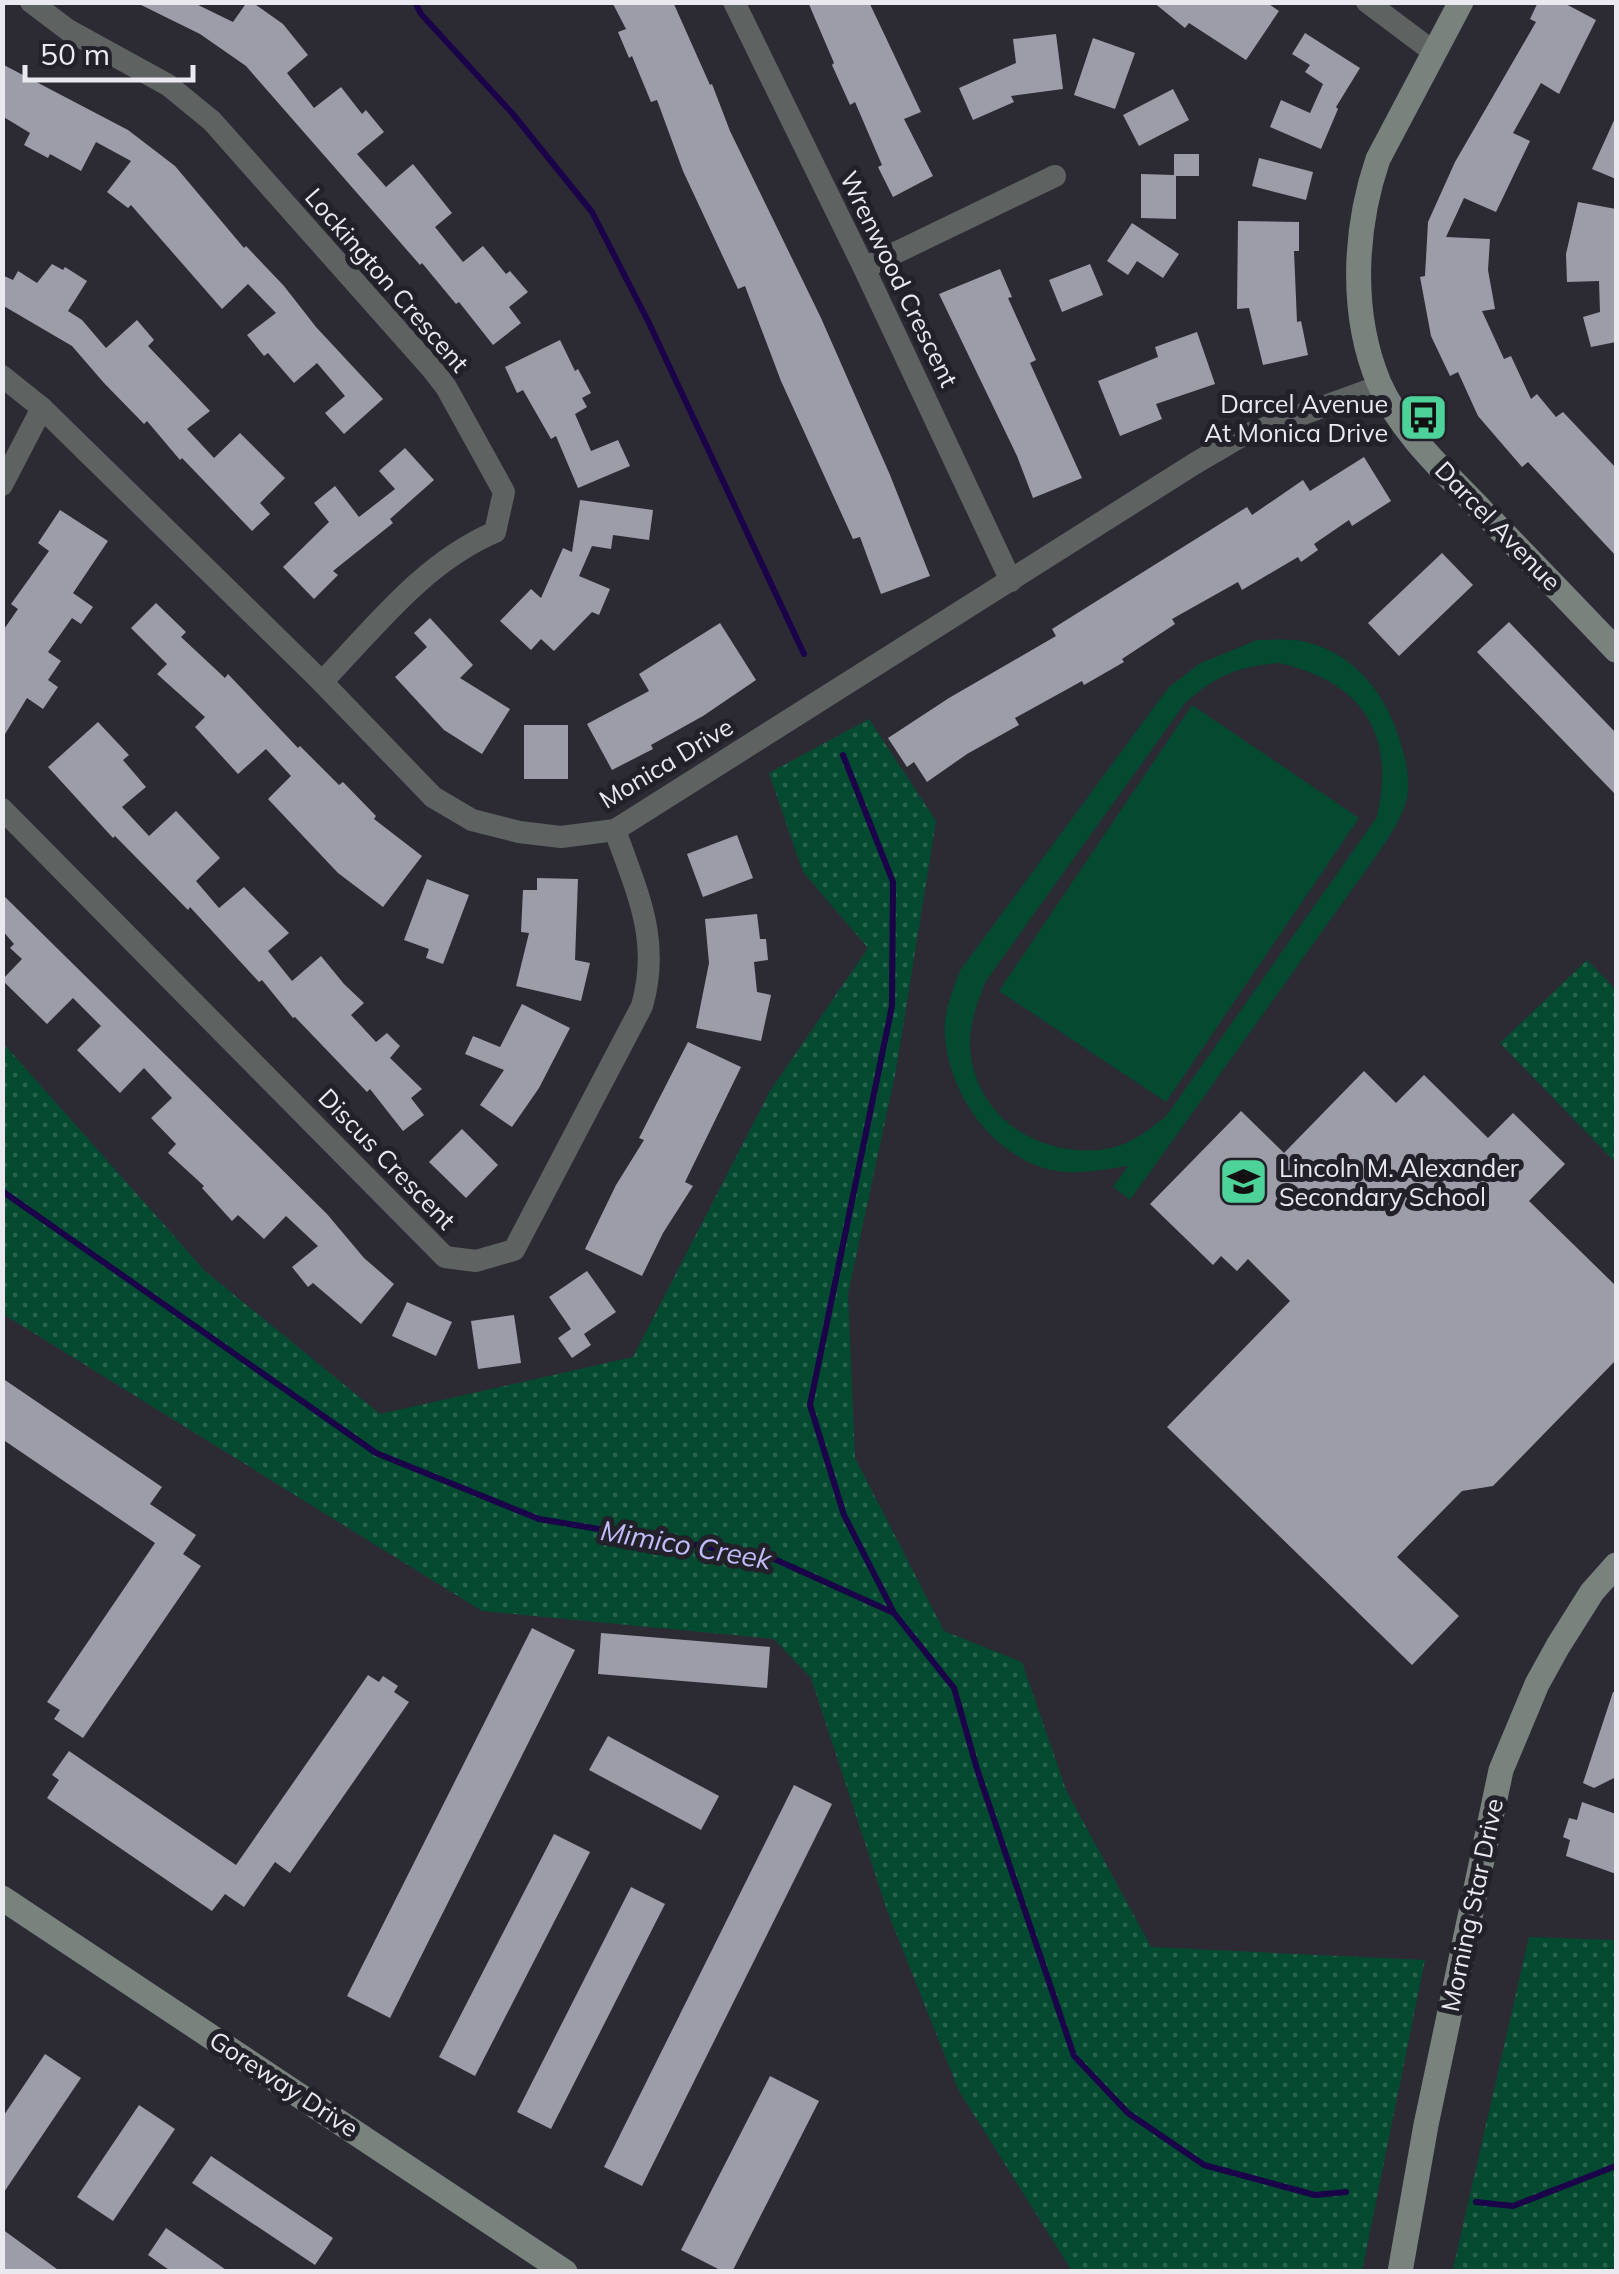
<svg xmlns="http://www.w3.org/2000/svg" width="1619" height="2274" viewBox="0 0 1619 2274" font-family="Mulish,sans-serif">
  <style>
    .park { fill: url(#park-dots) }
    .pitch { fill: #044a31; fill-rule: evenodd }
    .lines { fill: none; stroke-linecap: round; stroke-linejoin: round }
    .stream { stroke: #1a0348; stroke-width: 6 }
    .building { fill: #9d9da9 }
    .street { stroke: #5e6361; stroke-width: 22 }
    .secondary { stroke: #7a827e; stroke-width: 25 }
    .labels { text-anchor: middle; stroke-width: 10; stroke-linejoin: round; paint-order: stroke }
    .street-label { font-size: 25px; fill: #e9e9ef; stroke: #22212a }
    .poi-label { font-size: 25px; fill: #e9e9ef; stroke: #22212a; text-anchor: end }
    .water-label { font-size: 28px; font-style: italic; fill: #c1bdfb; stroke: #22212a }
  </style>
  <defs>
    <pattern id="park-dots" width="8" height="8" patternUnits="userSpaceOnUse" patternTransform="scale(2.5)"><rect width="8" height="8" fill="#044a31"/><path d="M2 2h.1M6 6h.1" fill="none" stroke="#29644f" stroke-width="1.8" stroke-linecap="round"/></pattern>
  </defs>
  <rect width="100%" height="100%" fill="#2c2b34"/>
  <g class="park">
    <polygon points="869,719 936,821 896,1070 848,1294 855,1458 944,1631 1022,1662 1066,1790 1151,1947 1425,1960 1362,2271 1072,2271 959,2091 888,1913 811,1678 774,1639 482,1611 3,1314 3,1043 205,1271 380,1414 633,1357 770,1091 868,948 803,872 769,773"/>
    <polygon points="1587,960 1616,990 1616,1163 1500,1043"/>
    <polygon points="1529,1937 1616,1940 1616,2271 1453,2269"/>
  </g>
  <g class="pitch">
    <path d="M1257,640C1274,640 1294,638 1310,643C1357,656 1387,697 1400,741C1406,760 1411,782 1406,802C1401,819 1391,834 1381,849L1130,1200L1113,1187L1128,1166C1107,1169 1087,1173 1066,1172C1000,1167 950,1099 945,1037C943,1013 952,991 961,969L1169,687L1199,664ZM1279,663C1363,682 1396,734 1377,817L1167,1115C1152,1128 1134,1142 1115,1147C1051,1163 980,1124 971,1056C967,1029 976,1006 986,981L1185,703C1217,675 1236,667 1279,663Z"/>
    <polygon points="1192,705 1359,818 1166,1102 999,991"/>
  </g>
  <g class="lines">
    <g class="stream">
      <polyline points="415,2 421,14 512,113 592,212 648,321 804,654"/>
      <polyline points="843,755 893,882 892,1006 810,1405 844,1515 893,1611"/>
      <polyline points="2,1191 376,1453 539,1519 772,1558 894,1613 954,1688 977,1769 1074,2056 1128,2113 1204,2165 1315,2195 1346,2192"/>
      <polyline points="1476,2202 1513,2206 1616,2166"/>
    </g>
  </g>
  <g class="building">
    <polygon points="135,2 192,2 233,22 247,2 252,2 283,24 308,55 287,73 314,108 341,87 362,114 366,110 384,132 357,154 386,187 413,164 452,213 435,227 463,262 483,246 506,274 510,271 528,292 509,307 521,323 493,345 459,302 456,304 422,263 420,265 246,66 200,34"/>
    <polygon points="612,2 673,2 710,85 712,84 730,131 821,318 890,475 930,576 881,594 860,537 853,539 781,381 745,286 738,289 683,171 657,100 651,102 632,56 629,58 618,32 626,29"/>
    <polygon points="808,2 869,2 921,112 904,119 933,176 893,197 878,167 882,165 855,102 850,105 832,65 834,63"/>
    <polygon points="1153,2 1266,2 1279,11 1246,60 1189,23 1185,28"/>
    <polygon points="1538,2 1562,2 1596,20 1559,94 1541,83 1513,133 1530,141 1496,212 1464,198 1446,237 1490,239 1488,270 1495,309 1482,311 1504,359 1511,356 1531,399 1537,394 1556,417 1563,412 1616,468 1616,556 1528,462 1522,467 1478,416 1458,372 1450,376 1431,336 1420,277 1425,276 1428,222 1455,162 1536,22 1530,19"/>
    <polygon points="1305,33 1360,68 1336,107 1338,109 1321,149 1270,127 1281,100 1310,113 1323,84 1305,72 1310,65 1292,54"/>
    <polygon points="1056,34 1063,89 1011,96 1014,102 973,120 959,88 1016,63 1013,39"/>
    <polygon points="1093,38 1135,53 1115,109 1074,95"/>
    <polygon points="2,64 128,130 175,166 244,248 246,246 284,286 316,327 383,399 344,434 325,413 345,396 317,363 294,383 268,353 264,356 247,335 276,313 248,284 222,309 131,205 128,208 107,192 131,161 96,142 81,171 50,154 48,158 24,145 30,133 2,116"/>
    <polygon points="1173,89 1189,120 1139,146 1123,115"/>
    <polygon points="1616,116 1616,179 1592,169"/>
    <polygon points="1174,154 1199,154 1199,176 1176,176 1176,219 1141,218 1141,174 1174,175"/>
    <polygon points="1259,158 1313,172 1306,200 1252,186"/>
    <polygon points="1578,202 1616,209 1616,342 1591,347 1583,317 1600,312 1599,281 1567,282 1566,254"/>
    <polygon points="1238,221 1299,222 1299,251 1294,251 1297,322 1301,321 1308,355 1263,365 1249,308 1237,309"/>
    <polygon points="1132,223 1179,254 1163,278 1137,261 1128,275 1107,261"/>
    <polygon points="52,264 63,270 65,267 87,281 68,311 82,320 106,348 137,320 154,340 148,346 210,411 187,429 214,458 240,433 285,478 260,503 270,514 252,531 182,458 180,460 147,421 144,424 104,383 72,346 2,305 2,275 13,280 18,271 37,283"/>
    <polygon points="1090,264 1103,295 1062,312 1049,280"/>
    <polygon points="1000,269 1012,297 1008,298 1036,360 1030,363 1082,478 1033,498 1017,456 939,294"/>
    <polygon points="1197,332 1215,384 1156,404 1162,419 1120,436 1098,381 1158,357 1155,347"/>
    <polygon points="560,340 575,371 578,369 591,393 582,398 587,407 575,414 591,451 618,440 630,466 578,488 556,436 551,439 523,390 517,393 505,367"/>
    <polygon points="405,448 434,480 390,519 393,523 333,571 338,575 314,599 283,567 329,522 314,503 335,486 359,517 395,489 379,471"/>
    <polygon points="1364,457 1391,501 1352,526 1349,520 1314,544 1318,550 1301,562 1298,557 1242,590 1238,582 1172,619 1175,624 1122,659 1124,662 1084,685 1082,681 1015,718 1019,725 967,754 927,782 914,762 907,767 888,738 949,698 1056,636 1052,629 1247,507 1252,515 1303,480 1310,491"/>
    <polygon points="580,500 653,510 649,540 613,535 611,549 592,546 579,576 610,589 599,615 592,612 554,651 541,639 531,650 500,621 531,589 541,598 563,548 572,552"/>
    <polygon points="60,510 108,541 73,593 93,607 81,624 72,618 48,652 61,661 48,680 58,687 43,709 27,698 2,739 2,632 18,609 11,604 49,551 38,543"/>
    <polygon points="1442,553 1473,585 1399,656 1368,623"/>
    <polygon points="156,603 186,632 181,637 225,678 228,674 298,748 300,746 339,785 343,782 376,816 374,819 422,856 383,907 338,873 268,799 291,776 266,749 238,774 195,727 205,717 157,674 167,664 131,628"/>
    <polygon points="430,618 473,665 460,678 510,709 482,754 444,730 395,677 427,647 414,633"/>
    <polygon points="1509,622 1616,733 1616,795 1477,652"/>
    <polygon points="720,623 756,680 703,716 651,745 653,749 612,770 587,724 649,691 639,674"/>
    <polygon points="98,722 129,755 123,760 146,787 122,807 149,836 176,811 220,858 196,881 219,908 244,887 289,933 268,951 292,981 321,956 344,984 364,1003 351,1015 376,1042 387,1033 400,1046 390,1058 422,1089 411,1098 424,1115 403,1131 370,1089 367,1092 295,1017 293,1018 262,980 259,982 190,907 188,910 115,836 113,838 48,767"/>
    <rect x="524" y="725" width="44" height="54"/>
    <polygon points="737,835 753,878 703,897 687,854"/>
    <polygon points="537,878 578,879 575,960 590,963 581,1001 516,986 529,933 521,932 523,890 537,890"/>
    <polygon points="427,879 469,895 443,964 426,958 429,949 404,940"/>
    <polygon points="2,894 327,1214 364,1258 394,1284 361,1324 313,1283 308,1287 292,1267 318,1246 286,1216 264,1239 238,1215 232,1221 202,1188 204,1186 168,1153 176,1144 151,1118 172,1098 144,1068 120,1093 77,1050 101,1026 73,998 47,1024 2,980 22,959 10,948 14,944 2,930"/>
    <polygon points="757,914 760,939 766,939 768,960 754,962 757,992 771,995 761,1041 696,1028 709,963 705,919"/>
    <polygon points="522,1004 570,1028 539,1088 512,1127 480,1105 504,1070 465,1054 473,1036 500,1047"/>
    <polygon points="688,1042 741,1067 685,1182 693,1186 663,1233 642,1276 585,1249 616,1185 644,1140 639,1138"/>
    <polygon points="1364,1071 1396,1103 1424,1075 1488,1138 1513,1113 1565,1164 1529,1201 1616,1286 1616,1360 1493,1486 1462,1491 1397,1557 1459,1616 1412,1665 1167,1427 1290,1301 1248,1259 1237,1271 1221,1256 1213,1265 1150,1204 1241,1111 1284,1153"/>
    <polygon points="462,1129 498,1165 466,1198 429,1162"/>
    <polygon points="587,1271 616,1312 584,1334 591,1345 572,1358 558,1338 571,1329 549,1297"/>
    <polygon points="407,1302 452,1322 436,1356 392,1336"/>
    <polygon points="514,1315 521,1363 478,1369 471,1321"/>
    <polygon points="2,1378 162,1487 150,1504 196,1535 183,1554 201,1566 83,1738 54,1719 60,1710 47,1702 155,1543 2,1439"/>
    <polygon points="532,1628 575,1650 390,2018 347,1996"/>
    <polygon points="601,1633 770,1647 767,1688 598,1674"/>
    <polygon points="368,1675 379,1682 383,1676 398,1686 394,1692 409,1702 290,1873 275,1862 244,1907 225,1894 212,1911 47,1798 59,1780 52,1775 69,1751 236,1865"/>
    <polygon points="1613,1692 1616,1692 1616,1777 1594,1788 1583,1783"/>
    <polygon points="608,1736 719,1796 701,1830 589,1770"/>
    <polygon points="794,1785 832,1804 642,2186 604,2167"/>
    <polygon points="1582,1802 1616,1814 1616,1874 1566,1856 1570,1840 1563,1837 1569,1818 1577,1820"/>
    <polygon points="554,1834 590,1852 475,2076 439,2057"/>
    <polygon points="631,1887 665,1904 551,2129 517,2112"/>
    <polygon points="45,2054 81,2078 2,2195 2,2118"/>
    <polygon points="770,2076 819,2101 732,2272 724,2272 681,2250"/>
    <polygon points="139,2105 175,2129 113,2221 77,2197"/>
    <polygon points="211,2156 333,2238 315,2265 192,2183"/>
    <polygon points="166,2228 229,2272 172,2272 148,2255"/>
    <polygon points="2,2229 61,2272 2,2272"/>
  </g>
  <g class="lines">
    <g class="street">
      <path d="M31,2L68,30L168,85L212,121L432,369L446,387L504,492L495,532C423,563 375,627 322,682"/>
      <polyline points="734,2 864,268 1011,581"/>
      <polyline points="1367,2 1435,53"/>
      <polyline points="864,268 1055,176"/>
      <polyline points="2,376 42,408 322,682 433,797 472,820 519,832 561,837 615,830 1194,464 1240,437 1380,386"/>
      <polyline points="2,485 42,408"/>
      <path d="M2,809L445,1257L476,1261L514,1250L642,1006C661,939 637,893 615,830"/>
    </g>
    <g class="secondary">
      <path d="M1461,2L1378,159C1354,229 1350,314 1379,383C1401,433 1447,474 1484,513C1528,558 1572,604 1616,650"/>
      <polyline points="2,1898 565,2272"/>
      <polyline points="1400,2272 1426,2125 1501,1770 1537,1684 1558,1646 1592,1592 1616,1565"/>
    </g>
  </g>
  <defs>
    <symbol id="bus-square" viewBox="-11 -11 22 22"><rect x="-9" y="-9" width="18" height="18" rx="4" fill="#4dd39a" stroke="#22212a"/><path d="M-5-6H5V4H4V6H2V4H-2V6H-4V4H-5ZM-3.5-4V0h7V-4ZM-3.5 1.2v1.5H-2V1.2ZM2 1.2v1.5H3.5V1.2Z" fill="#111"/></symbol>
    <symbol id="school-square" viewBox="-11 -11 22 22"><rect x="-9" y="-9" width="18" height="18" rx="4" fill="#4dd39a" stroke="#22212a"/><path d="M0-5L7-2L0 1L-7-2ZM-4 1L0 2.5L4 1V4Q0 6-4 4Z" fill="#111"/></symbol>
  </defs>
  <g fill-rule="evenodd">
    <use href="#bus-square" x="1396" y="390" width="55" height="55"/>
    <use href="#school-square" x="1216" y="1154" width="55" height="55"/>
  </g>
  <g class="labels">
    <g class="street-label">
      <text transform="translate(899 279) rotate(64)" y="9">Wrenwood Crescent</text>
      <text transform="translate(387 280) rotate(49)" y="9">Lockington Crescent</text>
      <text transform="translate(1498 526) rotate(46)" y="9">Darcel Avenue</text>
      <text transform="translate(666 763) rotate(-31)" y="9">Monica Drive</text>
      <text transform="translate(387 1159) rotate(46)" y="9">Discus Crescent</text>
      <text transform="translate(1472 1905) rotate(-78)" y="9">Morning Star Drive</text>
      <text transform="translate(284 2084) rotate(33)" y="9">Goreway Drive</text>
    </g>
    <g class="poi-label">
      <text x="1388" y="413">Darcel Avenue<tspan x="1388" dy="29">At Monica Drive</tspan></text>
      <text x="1279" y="1177" text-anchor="start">Lincoln M. Alexander<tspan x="1279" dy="29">Secondary School</tspan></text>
    </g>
    <g class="water-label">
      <text transform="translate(686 1545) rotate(10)" y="10">Mimico Creek</text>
    </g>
  </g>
  <rect width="1619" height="2274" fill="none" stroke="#e9e9ef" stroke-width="10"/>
  <path d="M25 65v15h168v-15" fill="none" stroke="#e9e9ef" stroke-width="5"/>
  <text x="40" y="65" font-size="30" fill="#e9e9ef" stroke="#22212a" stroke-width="8" paint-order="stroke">50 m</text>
</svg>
